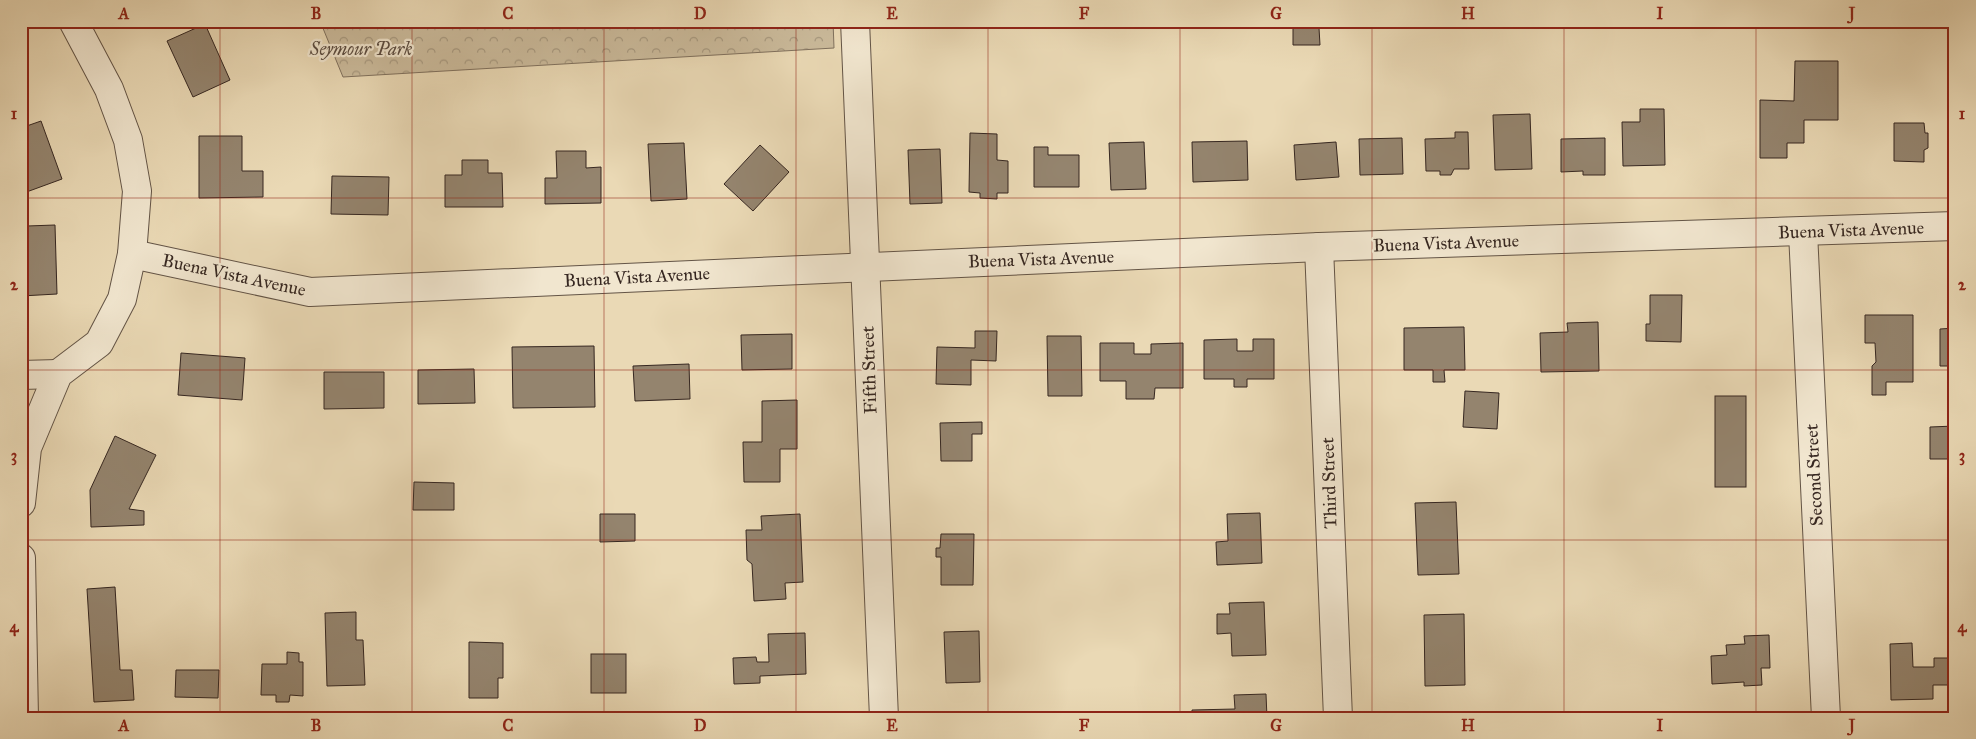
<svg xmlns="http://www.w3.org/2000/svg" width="1976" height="739" viewBox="0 0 1976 739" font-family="'IM FELL Great Primer',serif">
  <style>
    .park { fill: url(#park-crowns); stroke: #80715e }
    .building { fill: #94846e; stroke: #362721 }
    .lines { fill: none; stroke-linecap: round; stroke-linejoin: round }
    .street-casing { stroke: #635446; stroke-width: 30 }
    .street { stroke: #f1e6cf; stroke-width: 28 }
    .grid { fill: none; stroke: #8f2418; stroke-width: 1; stroke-opacity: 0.55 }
    .labels { text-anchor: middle; stroke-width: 4.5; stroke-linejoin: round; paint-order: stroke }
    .park-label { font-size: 18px; font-style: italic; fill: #5b4c40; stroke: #f1e6cf }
    .street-label { font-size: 18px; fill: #362721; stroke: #f1e6cf }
    .neatline { fill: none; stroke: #8f2418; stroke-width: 2 }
    .grid-label { font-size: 16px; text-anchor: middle; font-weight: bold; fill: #8f2418 }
  </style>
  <defs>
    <pattern id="park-crowns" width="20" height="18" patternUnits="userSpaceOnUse" patternTransform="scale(1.25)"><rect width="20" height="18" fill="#cbbb9c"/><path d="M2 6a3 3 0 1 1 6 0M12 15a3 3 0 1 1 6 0" fill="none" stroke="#a6987f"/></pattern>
  </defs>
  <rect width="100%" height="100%" fill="#ead9b5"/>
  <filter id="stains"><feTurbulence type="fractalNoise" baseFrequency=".004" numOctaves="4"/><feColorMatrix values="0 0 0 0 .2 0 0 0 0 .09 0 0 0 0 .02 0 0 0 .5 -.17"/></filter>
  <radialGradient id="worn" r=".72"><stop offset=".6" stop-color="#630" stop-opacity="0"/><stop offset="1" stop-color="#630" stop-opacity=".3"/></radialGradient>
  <polygon class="park" points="320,21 833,21 834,48 343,77"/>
  <g class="building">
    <polygon points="1048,21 1081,21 1081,25 1048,26"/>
    <rect x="1108" y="21" width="33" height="7"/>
    <polygon points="1282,21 1299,21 1299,28 1319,28 1320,45 1293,45 1293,25 1282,25"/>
    <polygon points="205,24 230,80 193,97 167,41"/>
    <polygon points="1795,61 1838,61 1838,120 1804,120 1804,143 1787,143 1787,158 1760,158 1760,100 1794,101"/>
    <polygon points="1640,109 1664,109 1665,165 1623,166 1622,122 1640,122"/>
    <polygon points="1530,114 1532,169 1495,170 1493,115"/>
    <polygon points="41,121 62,179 21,194 21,128"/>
    <polygon points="1894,123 1924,123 1925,133 1928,133 1928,148 1924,150 1924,162 1894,161"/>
    <polygon points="1455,132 1468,132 1469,169 1454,169 1451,175 1440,175 1440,171 1426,171 1425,139 1455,138"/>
    <polygon points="970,133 997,134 997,160 1008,161 1008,193 997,193 997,199 980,198 980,193 969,192"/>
    <polygon points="199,136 242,136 242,171 263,171 263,197 199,198"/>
    <polygon points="1402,138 1403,174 1360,175 1359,139"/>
    <polygon points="1605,138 1605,175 1583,175 1583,171 1561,172 1561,139"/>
    <polygon points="1247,141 1248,180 1193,182 1192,142"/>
    <polygon points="1144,142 1146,189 1111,190 1109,143"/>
    <polygon points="1336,142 1339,177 1296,180 1294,145"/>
    <polygon points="684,143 687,199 651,201 648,144"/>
    <polygon points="760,145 789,172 753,211 724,184"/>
    <polygon points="1034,147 1048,147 1048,155 1079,155 1079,187 1034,187"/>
    <polygon points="940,149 942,203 910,204 908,150"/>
    <polygon points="556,151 586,151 586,168 601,167 601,203 545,204 545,178 557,178"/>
    <polygon points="462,160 488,160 488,173 502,173 503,207 445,207 445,175 462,175"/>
    <polygon points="332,176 389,177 388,215 331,214"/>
    <polygon points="55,225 57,294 21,296 21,253 28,253 27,226"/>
    <polygon points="1650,295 1682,295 1681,342 1646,341 1646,324 1650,324"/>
    <polygon points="1865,315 1913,315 1913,382 1886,382 1886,395 1872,395 1872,366 1876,362 1875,343 1865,343"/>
    <polygon points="1598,322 1599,371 1541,372 1540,333 1568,332 1567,323"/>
    <polygon points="1464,327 1465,370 1444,370 1445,382 1433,382 1433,370 1404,370 1404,328"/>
    <polygon points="1955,328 1955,366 1940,366 1940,329"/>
    <polygon points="975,331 997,331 996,361 971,360 971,385 936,384 937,347 975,348"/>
    <polygon points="792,334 792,369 742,370 741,335"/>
    <polygon points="1047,336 1081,336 1082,396 1048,396"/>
    <polygon points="1237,339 1237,351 1253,351 1253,339 1274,339 1274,379 1247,379 1247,387 1234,387 1234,379 1204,379 1204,340"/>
    <polygon points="1100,343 1134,343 1134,354 1151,354 1151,344 1183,343 1183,388 1155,388 1154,399 1126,399 1126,381 1100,381"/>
    <polygon points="594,346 595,407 513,408 512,347"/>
    <polygon points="181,353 245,358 242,400 178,395"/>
    <polygon points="689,364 690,399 635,401 633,366"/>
    <polygon points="474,369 475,403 418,404 418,370"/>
    <polygon points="324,372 384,372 384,408 324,409"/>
    <polygon points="1465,391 1499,393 1497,429 1463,427"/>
    <rect x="1715" y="396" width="31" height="91"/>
    <polygon points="797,400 797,449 780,449 780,482 744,482 743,442 762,442 762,401"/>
    <polygon points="982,422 982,434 972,434 972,461 941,461 940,423"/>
    <polygon points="1955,426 1955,459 1930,459 1930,427"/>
    <polygon points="115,436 156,455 129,509 144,511 144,525 91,527 90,490"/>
    <polygon points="414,482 454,483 454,510 413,510"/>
    <polygon points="1456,502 1459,574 1418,575 1415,503"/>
    <polygon points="1260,513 1262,563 1217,565 1216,542 1228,541 1227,514"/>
    <polygon points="600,514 635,514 635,541 600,542"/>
    <polygon points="800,514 803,582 785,583 786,599 754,601 752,564 747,560 746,530 762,530 761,516"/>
    <polygon points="941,534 974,534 973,585 941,585 941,557 936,557 936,548 940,548"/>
    <polygon points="115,587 120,670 132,670 134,700 94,702 87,589"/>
    <polygon points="1264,602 1266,655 1232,656 1231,633 1217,634 1217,614 1230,614 1229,603"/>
    <polygon points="356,612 356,640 363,640 365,685 327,686 325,613"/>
    <polygon points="1464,614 1465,685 1425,686 1424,615"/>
    <polygon points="979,631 980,682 946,683 944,632"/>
    <polygon points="805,633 806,674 760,676 760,683 734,684 733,658 756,657 757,662 769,662 768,634"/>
    <polygon points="1769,635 1770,668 1761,668 1762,685 1744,686 1744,682 1712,684 1711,656 1727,655 1726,645 1745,644 1744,636"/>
    <polygon points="469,642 503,643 503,678 498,678 498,698 469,698"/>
    <polygon points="1912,643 1913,667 1934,667 1934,658 1948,658 1949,685 1933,685 1933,699 1891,700 1890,644"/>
    <polygon points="287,652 299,653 299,662 303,662 303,696 290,695 289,702 276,702 276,695 261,695 262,664 287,664"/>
    <rect x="591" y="654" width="35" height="39"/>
    <polygon points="176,670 219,670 218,698 175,697"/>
    <polygon points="1266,694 1267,718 1192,718 1192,710 1235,709 1234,695"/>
  </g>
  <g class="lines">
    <defs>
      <g id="street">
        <polyline points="855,21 884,718"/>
        <polyline points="1803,232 1826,718"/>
        <polyline points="1319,247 1338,718"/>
        <polyline points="132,254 310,292 1319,247 1955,226"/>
        <polyline points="21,375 58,374"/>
        <polyline points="21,503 27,448 58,374 99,343 122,299 132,254 137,191 128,140 109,89 73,21"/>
        <polyline points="21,558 24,718"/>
      </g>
    </defs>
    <use href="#street" class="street-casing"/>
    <use href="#street" class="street"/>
  </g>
  <path class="grid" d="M220,21V718M412,21V718M604,21V718M796,21V718M988,21V718M1180,21V718M1372,21V718M1564,21V718M1756,21V718M21,198H1955M21,370H1955M21,540H1955"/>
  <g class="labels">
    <g class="park-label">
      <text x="361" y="55">Seymour Park</text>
    </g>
    <g class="street-label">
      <text transform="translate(1851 230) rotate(-2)" y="6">Buena Vista Avenue</text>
      <text transform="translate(1446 243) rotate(-2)" y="6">Buena Vista Avenue</text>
      <text transform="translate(1041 259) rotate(-2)" y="6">Buena Vista Avenue</text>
      <text transform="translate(234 275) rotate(12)" y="6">Buena Vista Avenue</text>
      <text transform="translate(637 277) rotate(-3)" y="6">Buena Vista Avenue</text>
      <text transform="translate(869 370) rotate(-92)" y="6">Fifth Street</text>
      <text transform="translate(1814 475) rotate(-93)" y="6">Second Street</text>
      <text transform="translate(1329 483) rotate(-92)" y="6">Third Street</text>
    </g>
  </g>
  <rect width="1976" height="739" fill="none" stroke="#ead9b5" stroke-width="55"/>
  <rect x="28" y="28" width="1920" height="684" class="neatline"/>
  <g class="grid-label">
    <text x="124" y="19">A</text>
    <text x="316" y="19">B</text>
    <text x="508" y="19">C</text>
    <text x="700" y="19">D</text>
    <text x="892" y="19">E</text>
    <text x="1084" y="19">F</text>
    <text x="1276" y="19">G</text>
    <text x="1468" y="19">H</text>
    <text x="1660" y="19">I</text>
    <text x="1852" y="19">J</text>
    <text x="14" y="119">1</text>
    <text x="1962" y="119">1</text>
    <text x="14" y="290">2</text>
    <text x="1962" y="290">2</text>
    <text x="14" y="461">3</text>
    <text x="1962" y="461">3</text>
    <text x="14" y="632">4</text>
    <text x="1962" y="632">4</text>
    <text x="124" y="731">A</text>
    <text x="316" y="731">B</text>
    <text x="508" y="731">C</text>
    <text x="700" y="731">D</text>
    <text x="892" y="731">E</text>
    <text x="1084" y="731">F</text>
    <text x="1276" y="731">G</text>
    <text x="1468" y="731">H</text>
    <text x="1660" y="731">I</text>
    <text x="1852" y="731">J</text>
  </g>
  <rect width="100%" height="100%" filter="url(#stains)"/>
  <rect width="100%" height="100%" fill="url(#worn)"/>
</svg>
